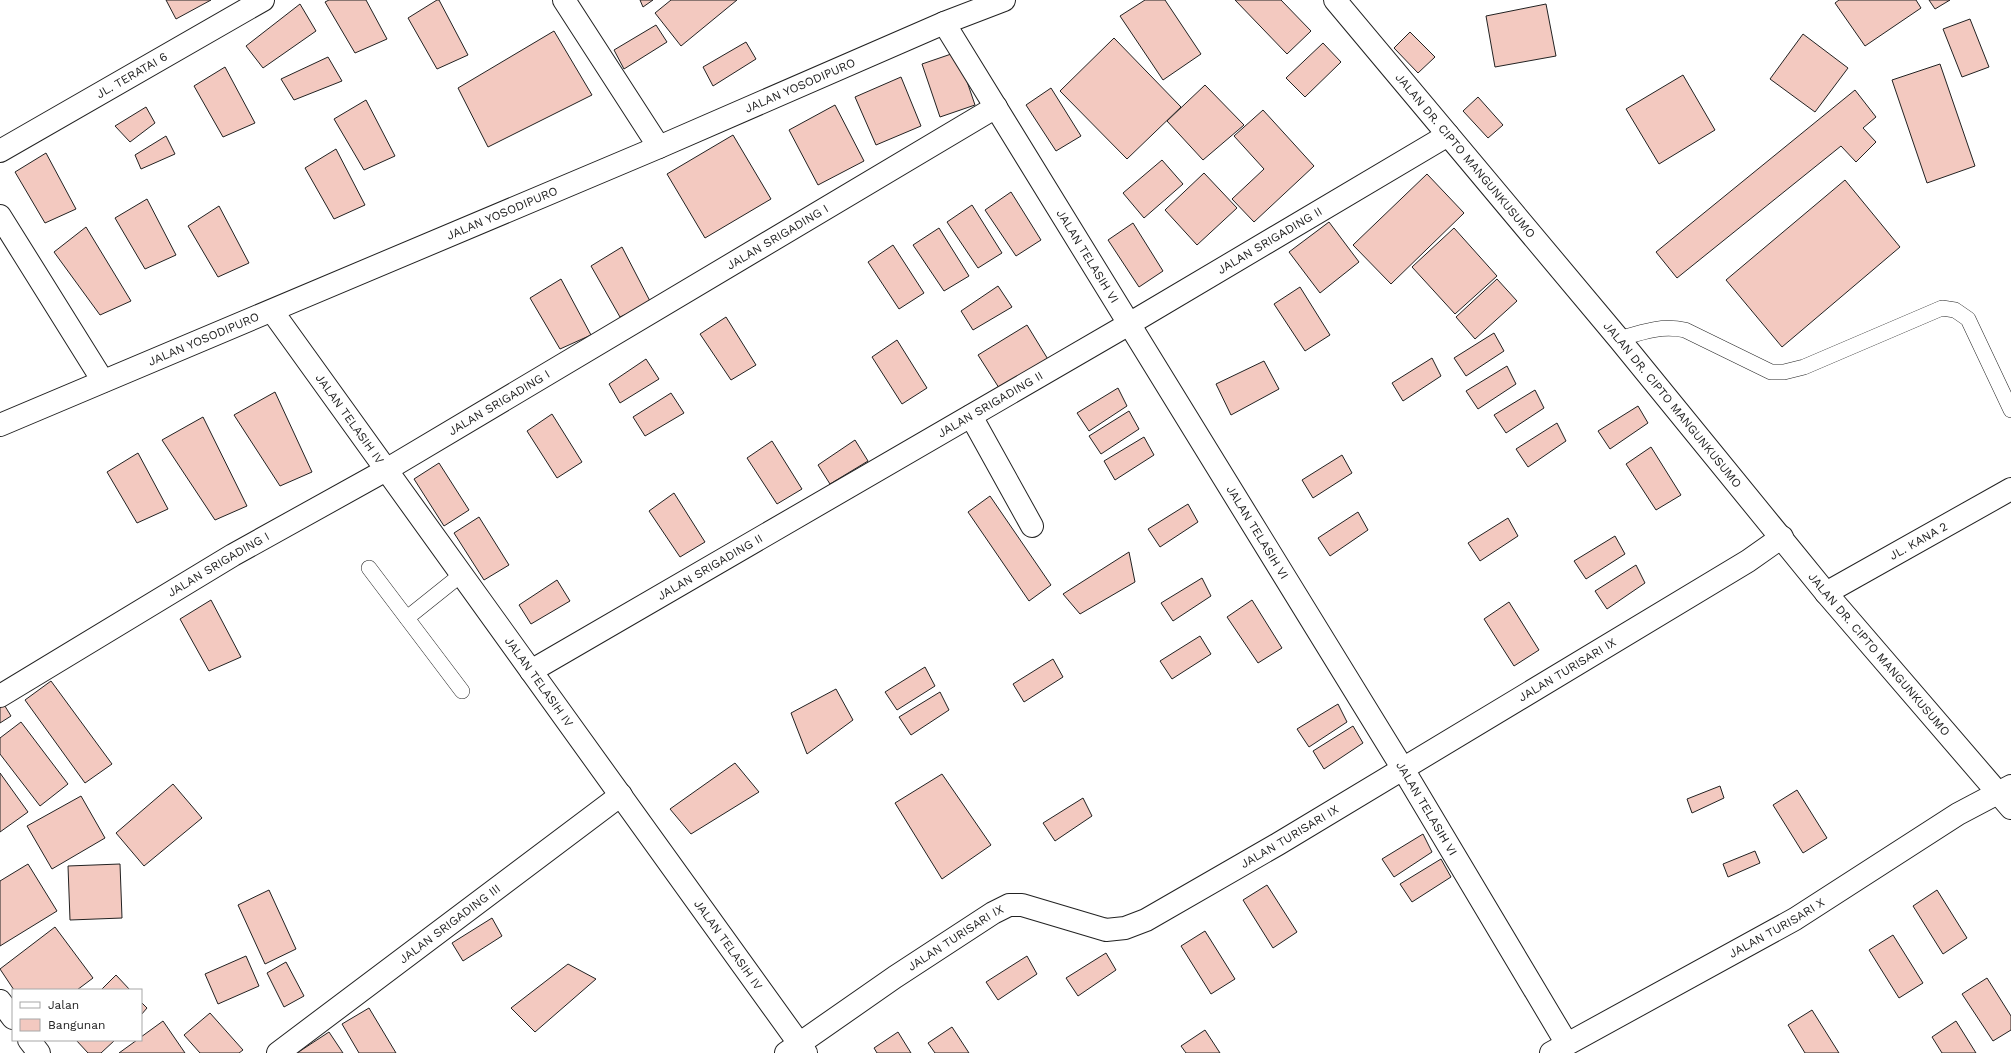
<svg xmlns="http://www.w3.org/2000/svg" width="2011" height="1053" viewBox="0 0 2011 1053" font-family="'Work Sans',sans-serif">
  <style>
    .building { fill: #f3c9c0; stroke: #222 }
    .lines { fill: none; stroke-linecap: round; stroke-linejoin: round }
    .service-casing { stroke: #222; stroke-width: 16 }
    .minor-casing { stroke: #222; stroke-width: 24 }
    .tertiary-casing { stroke: #222; stroke-width: 24 }
    .service { stroke: #fff; stroke-width: 15 }
    .minor { stroke: #fff; stroke-width: 22 }
    .tertiary { stroke: #fff; stroke-width: 22 }
    .labels { text-anchor: middle; stroke-width: 3; stroke-linejoin: round; paint-order: stroke }
    .street-label { font-size: 12px; fill: #222; stroke: #fff }
  </style>
  <rect width="100%" height="100%" fill="#fff"/>
  <g class="building">
    <polygon points="166,0 211,0 176,19"/>
    <polygon points="329,0 366,0 387,39 355,53 325,2"/>
    <polygon points="437,0 439,0 468,55 437,69 408,18"/>
    <polygon points="640,0 653,0 643,7"/>
    <polygon points="671,0 737,0 681,46 655,13"/>
    <polygon points="1145,0 1165,0 1201,54 1163,80 1120,16"/>
    <polygon points="1235,0 1281,0 1311,31 1287,54"/>
    <polygon points="1839,0 1916,0 1921,8 1865,46 1835,3"/>
    <polygon points="1929,0 1950,0 1935,9"/>
    <polygon points="300,4 316,31 263,68 246,46"/>
    <polygon points="1546,4 1556,56 1495,67 1486,16"/>
    <polygon points="1970,19 1989,67 1962,77 1943,29"/>
    <polygon points="656,25 667,42 624,69 614,50"/>
    <polygon points="554,31 592,95 488,147 458,88"/>
    <polygon points="1410,32 1435,57 1418,73 1394,48"/>
    <polygon points="1803,34 1848,68 1815,112 1770,79"/>
    <polygon points="1114,38 1181,107 1127,159 1060,91"/>
    <polygon points="746,42 756,59 713,86 703,67"/>
    <polygon points="1323,43 1341,62 1305,97 1286,78"/>
    <polygon points="957,52 975,105 940,117 922,64"/>
    <polygon points="328,57 342,81 294,100 281,79"/>
    <polygon points="1940,64 1975,166 1927,183 1892,80"/>
    <polygon points="225,67 255,123 223,137 194,86"/>
    <polygon points="1683,75 1715,130 1659,164 1626,109"/>
    <polygon points="901,77 921,126 876,145 855,97"/>
    <polygon points="1205,85 1244,125 1203,160 1167,121"/>
    <polygon points="1051,88 1081,136 1056,151 1026,105"/>
    <polygon points="1855,90 1876,117 1863,128 1876,142 1856,162 1841,146 1677,278 1656,252"/>
    <polygon points="1478,97 1503,125 1488,138 1463,111"/>
    <polygon points="366,100 395,156 364,170 334,119"/>
    <polygon points="835,105 864,161 818,185 789,130"/>
    <polygon points="146,107 155,123 130,142 115,126"/>
    <polygon points="1263,110 1314,166 1254,222 1232,199 1264,169 1234,136"/>
    <polygon points="733,135 771,199 705,238 667,174"/>
    <polygon points="166,136 175,154 141,169 135,155"/>
    <polygon points="336,149 365,205 334,219 305,168"/>
    <polygon points="46,153 76,209 45,223 15,172"/>
    <polygon points="1162,160 1183,184 1144,218 1123,193"/>
    <polygon points="1204,173 1237,208 1197,245 1165,210"/>
    <polygon points="1427,174 1464,213 1391,284 1353,245"/>
    <polygon points="1845,180 1900,247 1782,347 1726,280"/>
    <polygon points="1011,192 1041,240 1016,256 985,210"/>
    <polygon points="147,199 176,255 145,269 115,218"/>
    <polygon points="972,205 1002,253 978,268 947,222"/>
    <polygon points="219,206 249,263 218,277 188,226"/>
    <polygon points="1329,222 1359,262 1320,293 1289,252"/>
    <polygon points="1133,223 1163,271 1139,287 1108,240"/>
    <polygon points="86,227 131,301 100,315 54,252"/>
    <polygon points="939,228 969,276 944,291 913,245"/>
    <polygon points="1454,228 1497,276 1455,314 1412,267"/>
    <polygon points="893,245 924,293 899,309 868,262"/>
    <polygon points="622,247 651,303 620,317 591,266"/>
    <polygon points="561,279 591,335 560,349 530,298"/>
    <polygon points="1497,279 1517,301 1475,339 1456,317"/>
    <polygon points="998,286 1012,307 973,330 961,311"/>
    <polygon points="1300,287 1330,335 1305,351 1274,304"/>
    <polygon points="726,317 756,365 731,380 700,334"/>
    <polygon points="1027,325 1049,361 1001,391 978,355"/>
    <polygon points="1494,333 1504,351 1466,376 1454,358"/>
    <polygon points="897,340 927,388 902,404 872,357"/>
    <polygon points="1432,358 1441,376 1403,401 1392,383"/>
    <polygon points="646,359 659,379 620,403 609,384"/>
    <polygon points="1264,361 1279,389 1231,415 1216,384"/>
    <polygon points="1507,366 1516,384 1478,409 1466,391"/>
    <polygon points="1118,388 1127,406 1089,431 1077,413"/>
    <polygon points="1535,390 1544,408 1506,433 1494,415"/>
    <polygon points="275,392 312,472 280,486 234,415"/>
    <polygon points="671,393 684,413 645,436 633,417"/>
    <polygon points="1638,406 1648,423 1610,449 1598,431"/>
    <polygon points="1129,411 1139,429 1101,454 1089,436"/>
    <polygon points="552,414 582,462 557,478 527,431"/>
    <polygon points="203,417 247,506 215,520 162,440"/>
    <polygon points="1557,423 1566,441 1528,467 1516,449"/>
    <polygon points="1144,437 1154,455 1115,480 1104,461"/>
    <polygon points="855,440 868,461 830,484 818,465"/>
    <polygon points="772,441 802,489 777,504 747,458"/>
    <polygon points="1651,447 1681,495 1656,510 1626,464"/>
    <polygon points="138,453 168,509 137,523 107,472"/>
    <polygon points="1342,455 1352,473 1313,498 1302,480"/>
    <polygon points="439,463 469,510 444,526 414,479"/>
    <polygon points="674,493 705,542 680,557 649,511"/>
    <polygon points="990,496 1051,585 1029,601 968,512"/>
    <polygon points="1188,504 1198,522 1160,547 1148,529"/>
    <polygon points="1358,512 1368,530 1330,556 1318,538"/>
    <polygon points="479,517 509,565 484,580 454,533"/>
    <polygon points="1508,518 1518,536 1480,561 1468,543"/>
    <polygon points="1615,536 1625,554 1586,579 1574,561"/>
    <polygon points="1129,552 1135,582 1080,614 1063,594"/>
    <polygon points="1636,565 1645,583 1607,609 1595,591"/>
    <polygon points="1202,578 1211,596 1173,621 1161,603"/>
    <polygon points="557,580 570,601 531,624 519,605"/>
    <polygon points="211,600 241,657 209,671 180,619"/>
    <polygon points="1252,600 1282,648 1258,663 1227,617"/>
    <polygon points="1509,602 1539,650 1514,666 1484,619"/>
    <polygon points="1200,636 1211,654 1172,679 1160,661"/>
    <polygon points="1053,659 1063,677 1024,702 1013,684"/>
    <polygon points="925,667 935,686 897,710 885,692"/>
    <polygon points="51,681 112,764 85,783 25,700"/>
    <polygon points="836,689 853,720 807,754 791,713"/>
    <polygon points="940,692 949,710 911,735 899,717"/>
    <polygon points="0,698 11,716 0,723"/>
    <polygon points="1338,704 1347,722 1309,747 1297,729"/>
    <polygon points="21,722 68,784 40,806 0,754 0,738"/>
    <polygon points="1353,726 1363,743 1324,769 1313,751"/>
    <polygon points="735,763 759,792 691,834 670,809"/>
    <polygon points="0,773 28,812 0,832"/>
    <polygon points="942,774 991,845 942,879 895,803"/>
    <polygon points="173,784 202,818 144,866 116,833"/>
    <polygon points="1720,786 1724,798 1692,813 1687,799"/>
    <polygon points="1797,790 1827,838 1803,853 1773,805"/>
    <polygon points="81,796 105,838 52,869 27,826"/>
    <polygon points="1083,798 1092,816 1055,841 1043,823"/>
    <polygon points="1423,834 1432,852 1394,877 1382,859"/>
    <polygon points="1755,851 1760,863 1728,877 1723,864"/>
    <polygon points="1441,859 1451,877 1412,902 1400,884"/>
    <polygon points="28,864 57,911 0,946 0,881"/>
    <polygon points="120,864 122,918 70,920 68,866"/>
    <polygon points="1267,885 1297,932 1273,948 1243,900"/>
    <polygon points="269,890 296,949 265,964 238,905"/>
    <polygon points="1937,890 1967,938 1943,954 1913,906"/>
    <polygon points="492,918 502,936 463,961 452,943"/>
    <polygon points="55,927 93,978 77,990 14,990 0,969"/>
    <polygon points="1205,931 1235,979 1211,994 1181,946"/>
    <polygon points="1893,935 1923,983 1899,998 1869,950"/>
    <polygon points="1106,953 1116,970 1078,996 1066,978"/>
    <polygon points="246,956 259,986 218,1004 205,974"/>
    <polygon points="1027,956 1037,974 998,1000 986,982"/>
    <polygon points="286,962 304,996 284,1007 267,973"/>
    <polygon points="568,964 596,979 535,1032 511,1008"/>
    <polygon points="116,975 130,990 101,990"/>
    <polygon points="1987,978 2011,1016 2011,1030 1993,1041 1962,994"/>
    <polygon points="141,1002 147,1008 141,1015"/>
    <polygon points="369,1008 396,1053 359,1053 342,1024"/>
    <polygon points="1812,1010 1839,1053 1805,1053 1788,1025"/>
    <polygon points="210,1013 243,1050 239,1053 200,1053 184,1035"/>
    <polygon points="163,1021 185,1053 119,1053 137,1040 141,1040 141,1037"/>
    <polygon points="1956,1021 1976,1053 1942,1053 1932,1037"/>
    <polygon points="952,1027 969,1053 935,1053 928,1043"/>
    <polygon points="1205,1030 1220,1053 1186,1053 1181,1046"/>
    <polygon points="329,1032 343,1053 297,1053"/>
    <polygon points="898,1032 911,1053 877,1053 874,1048"/>
    <polygon points="76,1040 115,1040 101,1053 88,1053"/>
  </g>
  <g class="lines">
    <defs>
      <g id="service">
        <path d="M1619,339C1642,332 1661,325 1685,330L1771,372H1784L1804,367L1942,308L1955,310L1968,319L2011,410"/>
        <polyline points="369,568 462,691"/>
        <polyline points="407,618 462,574"/>
      </g>
      <g id="minor">
        <polyline points="564,0 659,147"/>
        <path id="s1" d="M944,23L1403,769L1567,1044"/>
        <path id="s2" d="M0,151L263,0"/>
        <polyline points="0,216 103,381"/>
        <path id="s3" d="M272,311L806,1053"/>
        <polyline points="971,416 1032,526"/>
        <path id="s4" d="M1826,593L2011,489"/>
        <path id="s5" d="M531,671L1129,324L1448,135"/>
        <path id="s6" d="M0,696L233,555L386,470L996,107"/>
        <polyline points="0,1001 13,1018"/>
        <polyline points="29,1040 39,1053"/>
        <path id="s7" d="M278,1053L621,795"/>
        <path id="s8" d="M786,1053L895,977L993,913L1009,905H1022L1106,930L1125,928L1146,920L1278,844L1748,561L1782,537"/>
        <path id="s9" d="M1551,1053L1795,919L1958,814L2011,786"/>
      </g>
      <g id="tertiary">
        <path id="s10" d="M1335,0L1619,339L1826,593L2011,808"/>
        <path id="s11" d="M0,425L659,147L944,23L1004,0"/>
      </g>
    </defs>
    <use href="#service" class="service-casing"/>
    <use href="#minor" class="minor-casing"/>
    <use href="#tertiary" class="tertiary-casing"/>
    <use href="#service" class="service"/>
    <use href="#minor" class="minor"/>
    <use href="#tertiary" class="tertiary"/>
  </g>
  <g class="labels">
    <g class="street-label">
      <text dy="4" stroke="none"><textPath href="#s2" startOffset="152">JL. TERATAI 6</textPath></text>
      <text dy="4" stroke="none"><textPath href="#s11" startOffset="869">JALAN YOSODIPURO</textPath></text>
      <text dy="4" stroke="none"><textPath href="#s10" startOffset="203">JALAN DR. CIPTO MANGUNKUSUMO</textPath></text>
      <text dy="4" stroke="none"><textPath href="#s11" startOffset="545">JALAN YOSODIPURO</textPath></text>
      <text dy="4" stroke="none"><textPath href="#s6" startOffset="903">JALAN SRIGADING I</textPath></text>
      <text dy="4" stroke="none"><textPath href="#s5" startOffset="855">JALAN SRIGADING II</textPath></text>
      <text dy="4" stroke="none"><textPath href="#s1" startOffset="274">JALAN TELASIH VI</textPath></text>
      <text dy="4" stroke="none"><textPath href="#s11" startOffset="221">JALAN YOSODIPURO</textPath></text>
      <text dy="4" stroke="none"><textPath href="#s6" startOffset="579">JALAN SRIGADING I</textPath></text>
      <text dy="4" stroke="none"><textPath href="#s10" startOffset="527">JALAN DR. CIPTO MANGUNKUSUMO</textPath></text>
      <text dy="4" stroke="none"><textPath href="#s5" startOffset="531">JALAN SRIGADING II</textPath></text>
      <text dy="4" stroke="none"><textPath href="#s3" startOffset="133">JALAN TELASIH IV</textPath></text>
      <text dy="4" stroke="none"><textPath href="#s1" startOffset="598">JALAN TELASIH VI</textPath></text>
      <text dy="4" stroke="none"><textPath href="#s4" startOffset="106">JL. KANA 2</textPath></text>
      <text dy="4" stroke="none"><textPath href="#s6" startOffset="255">JALAN SRIGADING I</textPath></text>
      <text dy="4" stroke="none"><textPath href="#s5" startOffset="207">JALAN SRIGADING II</textPath></text>
      <text dy="4" stroke="none"><textPath href="#s10" startOffset="851">JALAN DR. CIPTO MANGUNKUSUMO</textPath></text>
      <text dy="4" stroke="none"><textPath href="#s8" startOffset="900">JALAN TURISARI IX</textPath></text>
      <text dy="4" stroke="none"><textPath href="#s3" startOffset="457">JALAN TELASIH IV</textPath></text>
      <text dy="4" stroke="none"><textPath href="#s1" startOffset="922">JALAN TELASIH VI</textPath></text>
      <text dy="4" stroke="none"><textPath href="#s8" startOffset="576">JALAN TURISARI IX</textPath></text>
      <text dy="4" stroke="none"><textPath href="#s7" startOffset="215">JALAN SRIGADING III</textPath></text>
      <text dy="4" stroke="none"><textPath href="#s9" startOffset="258">JALAN TURISARI X</textPath></text>
      <text dy="4" stroke="none"><textPath href="#s8" startOffset="205">JALAN TURISARI IX</textPath></text>
      <text dy="4" stroke="none"><textPath href="#s3" startOffset="781">JALAN TELASIH IV</textPath></text>
    </g>
  </g>
  <rect x="12" y="989" width="130" height="52" fill="#ffffff" stroke="#a7a7a7"/>
  <rect x="20" y="1002" width="20" height="6" fill="#ffffff" stroke="#a7a7a7"/>
  <text x="48" y="1009" font-size="12" fill="#222222">Jalan</text>
  <rect x="20" y="1019" width="20" height="12" fill="#f3c9c0" stroke="#a7a7a7"/>
  <text x="48" y="1029" font-size="12" fill="#222222">Bangunan</text>
</svg>
